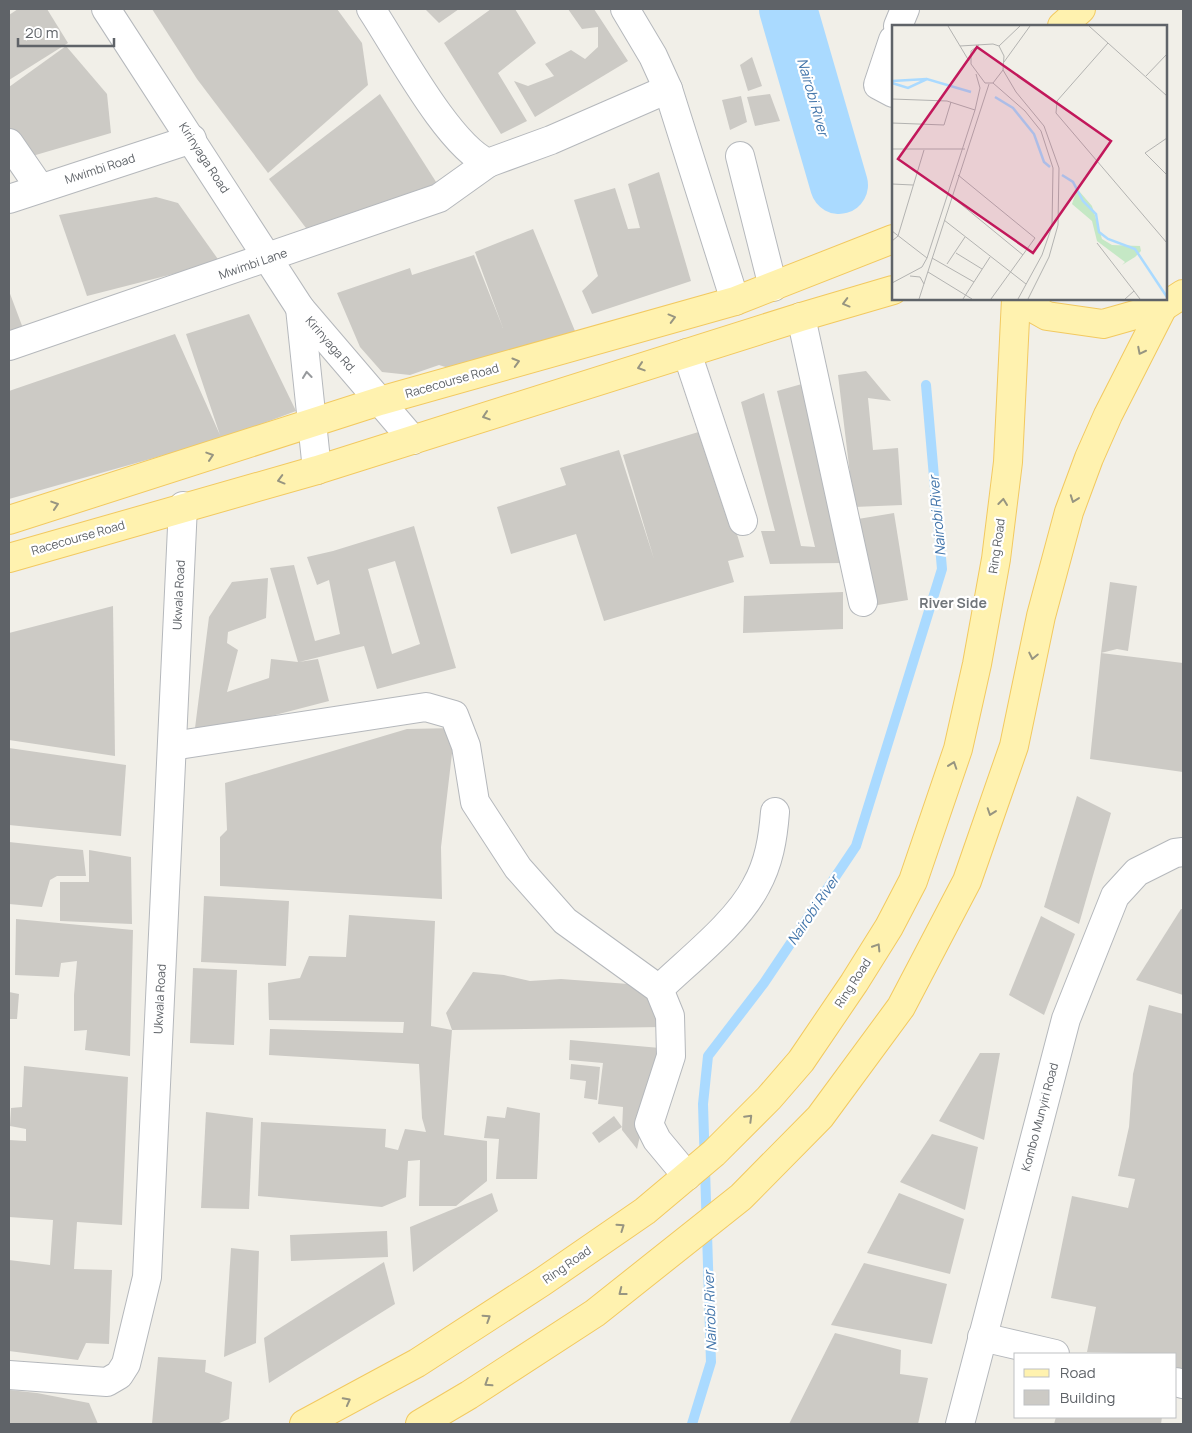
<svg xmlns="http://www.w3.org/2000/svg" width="1192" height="1433" viewBox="0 0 1192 1433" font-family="Manrope,sans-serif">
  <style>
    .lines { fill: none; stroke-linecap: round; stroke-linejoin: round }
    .stream { stroke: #aadaff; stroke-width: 10 }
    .river { stroke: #aadaff; stroke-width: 58 }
    .building { fill: #cccac5; fill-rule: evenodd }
    .minor-casing { stroke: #b5b8bc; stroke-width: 30 }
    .major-casing { stroke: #f2c960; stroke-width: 30 }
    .minor { stroke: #fff; stroke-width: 28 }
    .major { stroke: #fff2af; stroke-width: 28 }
    .oneway { stroke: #979581 }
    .oneway2 { stroke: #979a9d }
    .labels { text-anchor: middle; stroke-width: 4.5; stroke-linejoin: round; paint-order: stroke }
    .street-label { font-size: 12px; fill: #5f6368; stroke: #fff }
    .water-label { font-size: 14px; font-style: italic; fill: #4174aa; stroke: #fff }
    .neighbourhood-label { font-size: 14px; font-weight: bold; fill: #70757a; stroke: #fff }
    .inset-river { fill: none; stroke: #aadaff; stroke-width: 2.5 }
    .inset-road { fill: none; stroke: #b3b3b1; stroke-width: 1 }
    .view { fill: #c2185b; fill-opacity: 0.15; stroke: #c2185b; stroke-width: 2.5 }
    .inset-edge { fill: none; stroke: #5f6368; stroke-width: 2.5 }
  </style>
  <rect width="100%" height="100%" fill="#f1efe8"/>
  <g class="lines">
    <polyline class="stream" points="692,1424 711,1362 703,1104 708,1056 764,983 856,846 942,569 926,385"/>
    <polyline class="river" points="788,9 839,185"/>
  </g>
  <g class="building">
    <polygon points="18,9 47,9 68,43 9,80 9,15"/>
    <polygon points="152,9 337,9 362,43 368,85 268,173 197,79"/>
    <polygon points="425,9 459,9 439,23"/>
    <polygon points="491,9 515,9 536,43 498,73 527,121 501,134 444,43"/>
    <polygon points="568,9 594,9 628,61 535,117 514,81 528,86 554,76 545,64 571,50 585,59 598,47 598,27 582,29"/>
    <polygon points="66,46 107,94 111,133 22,159 9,135 9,87"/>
    <polygon points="752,57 762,86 748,91 740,65"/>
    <polygon points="380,94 438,185 309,232 269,179"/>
    <polygon points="770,94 780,121 755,126 747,97"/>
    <polygon points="741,96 747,122 730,130 722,100"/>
    <polygon points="659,172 691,281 592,314 582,291 598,276 574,200 615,188 628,229 640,228 628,184"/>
    <polygon points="156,197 178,203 220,262 87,296 59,215"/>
    <polygon points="533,229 575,331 558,348 468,374 439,365 410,375 382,372 360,347 337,293 410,268 412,275 474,255 503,328 475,252"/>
    <polygon points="9,291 24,331 9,337"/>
    <polygon points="249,314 296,411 221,439 9,499 9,391 175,334 220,435 186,334"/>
    <polygon points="866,371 891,401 868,398 873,450 898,448 902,505 854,507 838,375"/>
    <polygon points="809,382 842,563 770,564 761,531 775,531 741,402 764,393 801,546 815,547 777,391"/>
    <polygon points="705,430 744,557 728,561 734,582 604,621 576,534 511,554 497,507 566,485 560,468 619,450 654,559 623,455"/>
    <polygon points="894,513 908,600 872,606 858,519"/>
    <path d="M414,526L456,668L377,689L364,646L299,662L318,659L329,701L194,736L209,617L232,582L268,578L266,618L228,632L227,643L238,650L227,692L269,678L271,659L298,662L270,568L294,565L315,641L340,634L329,580L317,585L307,557L333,551ZM395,561L420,644L392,654L368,569Z"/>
    <polygon points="1110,582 1137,586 1128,651 1117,649 1101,653 1183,663 1183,772 1090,759 1101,653"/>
    <polygon points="843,592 843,629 743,633 744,596"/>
    <polygon points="113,606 115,756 9,740 9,633"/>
    <polygon points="455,728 441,847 442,899 220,886 220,837 227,830 225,783 407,729"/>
    <polygon points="9,748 126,765 121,836 9,825"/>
    <polygon points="1077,796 1111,813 1079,924 1044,907"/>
    <polygon points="9,842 83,850 86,876 57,876 50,880 42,907 9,904"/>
    <polygon points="89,850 131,857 132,924 60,921 60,882 89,882"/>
    <polygon points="204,896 289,901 286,966 201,962"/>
    <polygon points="1181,909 1183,909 1183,995 1136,980"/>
    <polygon points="349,915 435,921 431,1026 452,1030 446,1013 473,972 504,975 530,981 561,979 642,985 663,1027 452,1030 444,1135 487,1141 487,1181 456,1206 419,1206 420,1160 408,1161 406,1197 382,1207 258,1196 261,1122 386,1129 385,1147 398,1150 405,1129 426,1132 422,1118 419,1064 269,1055 270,1029 403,1033 404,1022 269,1020 268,983 300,978 309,956 346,957"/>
    <polygon points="1041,916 1075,934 1044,1015 1009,995"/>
    <polygon points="16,919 133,930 130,1056 85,1050 87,1030 74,1031 74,995 77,961 61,963 59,977 15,975"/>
    <polygon points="193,968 237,970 234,1045 190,1043"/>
    <polygon points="9,992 19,994 17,1019 9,1019"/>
    <polygon points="1149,1005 1183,1014 1183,1373 1176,1371 1176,1354 1087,1352 1096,1307 1051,1298 1072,1196 1128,1208 1135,1179 1118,1176 1129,1127 1133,1074"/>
    <polygon points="570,1040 660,1048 637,1149 622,1130 623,1107 598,1104 603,1063 569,1060"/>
    <polygon points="980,1053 1000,1053 984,1140 939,1121"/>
    <polygon points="571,1064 600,1067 597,1100 584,1098 586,1081 570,1079"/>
    <polygon points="24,1066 128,1077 122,1225 77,1222 74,1269 112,1270 109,1344 86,1343 78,1360 9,1351 9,1260 50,1265 53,1220 9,1217 9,1140 26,1141 26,1129 10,1126 11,1108 22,1107"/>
    <polygon points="507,1107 540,1113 537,1179 496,1179 499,1139 484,1138 487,1116 505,1118"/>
    <polygon points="206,1112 253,1118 249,1209 201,1208"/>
    <polygon points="614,1116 622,1127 599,1143 592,1133"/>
    <polygon points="932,1134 978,1147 965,1210 900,1182"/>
    <polygon points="492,1193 498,1211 413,1272 410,1227"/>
    <polygon points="899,1193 964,1219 950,1274 867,1253"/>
    <polygon points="387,1231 388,1257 291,1261 290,1235"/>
    <polygon points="231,1248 259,1251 256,1343 224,1357"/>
    <polygon points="384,1262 395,1304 269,1383 264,1338"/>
    <polygon points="864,1263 947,1284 932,1344 831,1325"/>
    <polygon points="835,1333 901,1350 900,1374 928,1378 918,1424 789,1424"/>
    <polygon points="158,1357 206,1360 205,1372 232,1382 229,1419 217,1424 152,1424"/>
    <polygon points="9,1390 37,1393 89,1403 98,1424 9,1424"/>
    <polygon points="1056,1417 1162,1417 1161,1424 1054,1424"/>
  </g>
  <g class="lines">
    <defs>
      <g id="minor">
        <polyline points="106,9 300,308 413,440"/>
        <path d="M371,9C397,48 448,145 488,163L551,140L668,89"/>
        <polyline points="625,9 653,56 668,89 735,301"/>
        <polyline points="898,26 905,9"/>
        <polyline points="893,40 878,85 893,93"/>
        <polyline points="9,143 40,188"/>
        <polyline points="740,156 773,287"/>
        <polyline points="9,199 192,139"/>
        <polyline points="300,308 317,470"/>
        <polyline points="801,317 863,602"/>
        <polyline points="9,346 439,198 488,163"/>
        <polyline points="687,353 743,521"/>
        <polyline points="172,746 426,707 454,715 466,746 475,802 518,868 565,921 659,989 670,1016 671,1056 649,1124 657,1140 687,1176"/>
        <path d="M659,989C689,960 737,923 756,886C769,863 773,838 775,812"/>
        <polyline points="982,1337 1055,1354"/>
        <polyline points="9,1375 107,1382 119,1375 126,1364 147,1277 183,506"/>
        <polyline points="1176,1382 1183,1384"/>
        <polyline points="960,1424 1066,1019 1115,896 1137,872 1175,853 1183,852"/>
      </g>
      <g id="major">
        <polyline points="1062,26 1081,9"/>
        <polyline points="1017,299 1047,316 1103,324 1163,307 1183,294"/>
        <polyline points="9,520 380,401 735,301 893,239"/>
        <polyline points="9,558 317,470 801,317 893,290"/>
        <polyline points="304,1424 417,1363 542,1282 645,1211 714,1153 769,1098 801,1061 854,983 889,927 913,881 958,749 977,664 996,559 1008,462 1016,299"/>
        <polyline points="420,1424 469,1395 595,1313 741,1197 820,1117 901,1007 967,881 1014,746 1041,616 1069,512 1089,458 1108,415 1163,307"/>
      </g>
    </defs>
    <use href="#minor" class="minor-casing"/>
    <use href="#major" class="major-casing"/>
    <use href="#minor" class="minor"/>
    <use href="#major" class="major"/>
  </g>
  <defs><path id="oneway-chevron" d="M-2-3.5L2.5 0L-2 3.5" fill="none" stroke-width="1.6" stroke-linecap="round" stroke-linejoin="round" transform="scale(1.25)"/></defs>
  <g class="oneway">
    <use href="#oneway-chevron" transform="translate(846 303) rotate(165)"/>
    <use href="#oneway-chevron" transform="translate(672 318) rotate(-15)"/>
    <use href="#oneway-chevron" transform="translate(1141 351) rotate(117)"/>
    <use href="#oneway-chevron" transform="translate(516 362) rotate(-16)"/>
    <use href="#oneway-chevron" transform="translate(641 367) rotate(162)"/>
    <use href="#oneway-chevron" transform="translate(486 416) rotate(162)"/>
    <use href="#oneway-chevron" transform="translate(210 456) rotate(-18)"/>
    <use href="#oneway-chevron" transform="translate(281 480) rotate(165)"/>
    <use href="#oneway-chevron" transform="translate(1074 499) rotate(110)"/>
    <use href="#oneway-chevron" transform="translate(1003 502) rotate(-83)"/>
    <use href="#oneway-chevron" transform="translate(55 505) rotate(-18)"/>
    <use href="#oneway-chevron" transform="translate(1033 656) rotate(102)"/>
    <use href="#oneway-chevron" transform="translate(953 765) rotate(-71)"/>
    <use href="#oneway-chevron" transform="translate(991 812) rotate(109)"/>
    <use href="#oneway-chevron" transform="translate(877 947) rotate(-58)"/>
    <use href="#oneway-chevron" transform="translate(749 1118) rotate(-45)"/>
    <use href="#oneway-chevron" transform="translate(621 1227) rotate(-35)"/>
    <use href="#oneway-chevron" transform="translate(622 1292) rotate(142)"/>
    <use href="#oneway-chevron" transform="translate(487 1318) rotate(-33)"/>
    <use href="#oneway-chevron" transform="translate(488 1383) rotate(147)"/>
    <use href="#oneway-chevron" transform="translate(347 1401) rotate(-28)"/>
  </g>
  <use class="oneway2" href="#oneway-chevron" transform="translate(307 375) rotate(-96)"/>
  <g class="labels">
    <g class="street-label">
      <text transform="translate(204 158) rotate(57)" y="4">Kirinyaga Road</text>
      <text transform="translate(100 169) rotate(-18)" y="4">Mwimbi Road</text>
      <text transform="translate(253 264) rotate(-19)" y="4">Mwimbi Lane</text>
      <text transform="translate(331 345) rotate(49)" y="4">Kirinyaga Rd.</text>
      <text transform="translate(452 381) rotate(-16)" y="4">Racecourse Road</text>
      <text transform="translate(78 538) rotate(-16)" y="4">Racecourse Road</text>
      <text transform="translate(997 546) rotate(-82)" y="4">Ring Road</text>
      <text transform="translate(179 595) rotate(-87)" y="4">Ukwala Road</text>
      <text transform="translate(853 983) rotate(-57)" y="4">Ring Road</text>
      <text transform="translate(160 999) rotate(-87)" y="4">Ukwala Road</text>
      <text transform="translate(1040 1117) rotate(-75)" y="4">Kombo Munyiri Road</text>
      <text transform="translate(567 1265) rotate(-35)" y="4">Ring Road</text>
    </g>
    <g class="water-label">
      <text transform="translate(813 97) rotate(74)" y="5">Nairobi River</text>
      <text transform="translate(937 516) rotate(-95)" y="5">Nairobi River</text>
      <text transform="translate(813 910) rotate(-56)" y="5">Nairobi River</text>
      <text transform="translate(710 1311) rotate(-92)" y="5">Nairobi River</text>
    </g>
    <g class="neighbourhood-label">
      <text x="953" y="608">River Side</text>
    </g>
  </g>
  <g transform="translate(892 25)">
    <rect width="275" height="275" fill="#f1efe8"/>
    <path d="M187,166L200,181L210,214L220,220L248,221L249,226L243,232L230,240L233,237L205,216L200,196L180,179L184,167Z" fill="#c5e8c5"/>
    <path class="inset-river" d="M0,56L35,54M0,58L16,63L35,54L79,67M103,72L121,83L142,109L152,137L158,142M170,150L181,157L191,176L204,189L207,207L216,214L243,224L275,272"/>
    <path class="inset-road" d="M56,1L77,36M197,1L275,71M216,18L165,76L164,88L275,218M68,21L101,19L107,21L112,31L111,45L101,58H93L79,39V26L87,20M107,21L128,1M112,37L138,1M111,45L124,67L152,101L167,143L166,200L157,232L136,274M254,51L275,29M101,58L133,86L149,106L161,143L160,201L150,230L126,274M0,74L55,76L83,85M0,98L52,100L59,77M275,113L253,128L275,150M0,124H73M66,150L143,213L99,274M0,159L21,160M59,171L131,230M52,195L134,259M0,206L35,233M0,216L6,211L32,125M205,218L242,266M64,228L90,244M40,233L82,257M55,239L73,212M36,247L80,274M18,251L28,252L32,259M0,258L30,242L35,233L83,85L88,63L84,49M27,274L97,59M71,274L98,232M233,274L242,266L248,274"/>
    <path class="view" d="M85,22L219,116L141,228L6,134Z"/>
    <rect width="275" height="275" class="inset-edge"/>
  </g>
  <rect width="1192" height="1433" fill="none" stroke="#5f6368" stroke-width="20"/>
  <rect x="1014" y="1353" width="162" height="65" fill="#ffffff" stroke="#bfc1c3"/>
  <rect x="1024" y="1369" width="25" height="8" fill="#fff2af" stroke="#bfc1c3"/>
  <text x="1060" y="1378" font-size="15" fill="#5f6368">Road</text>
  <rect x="1024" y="1390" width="25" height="15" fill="#cccac5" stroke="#bfc1c3"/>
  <text x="1060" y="1403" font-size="15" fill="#5f6368">Building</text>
  <path d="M18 38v8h96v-8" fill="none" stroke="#5f6368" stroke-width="2.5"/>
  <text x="25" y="38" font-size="15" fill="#5f6368" stroke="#ffffff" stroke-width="4" paint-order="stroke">20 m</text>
</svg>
